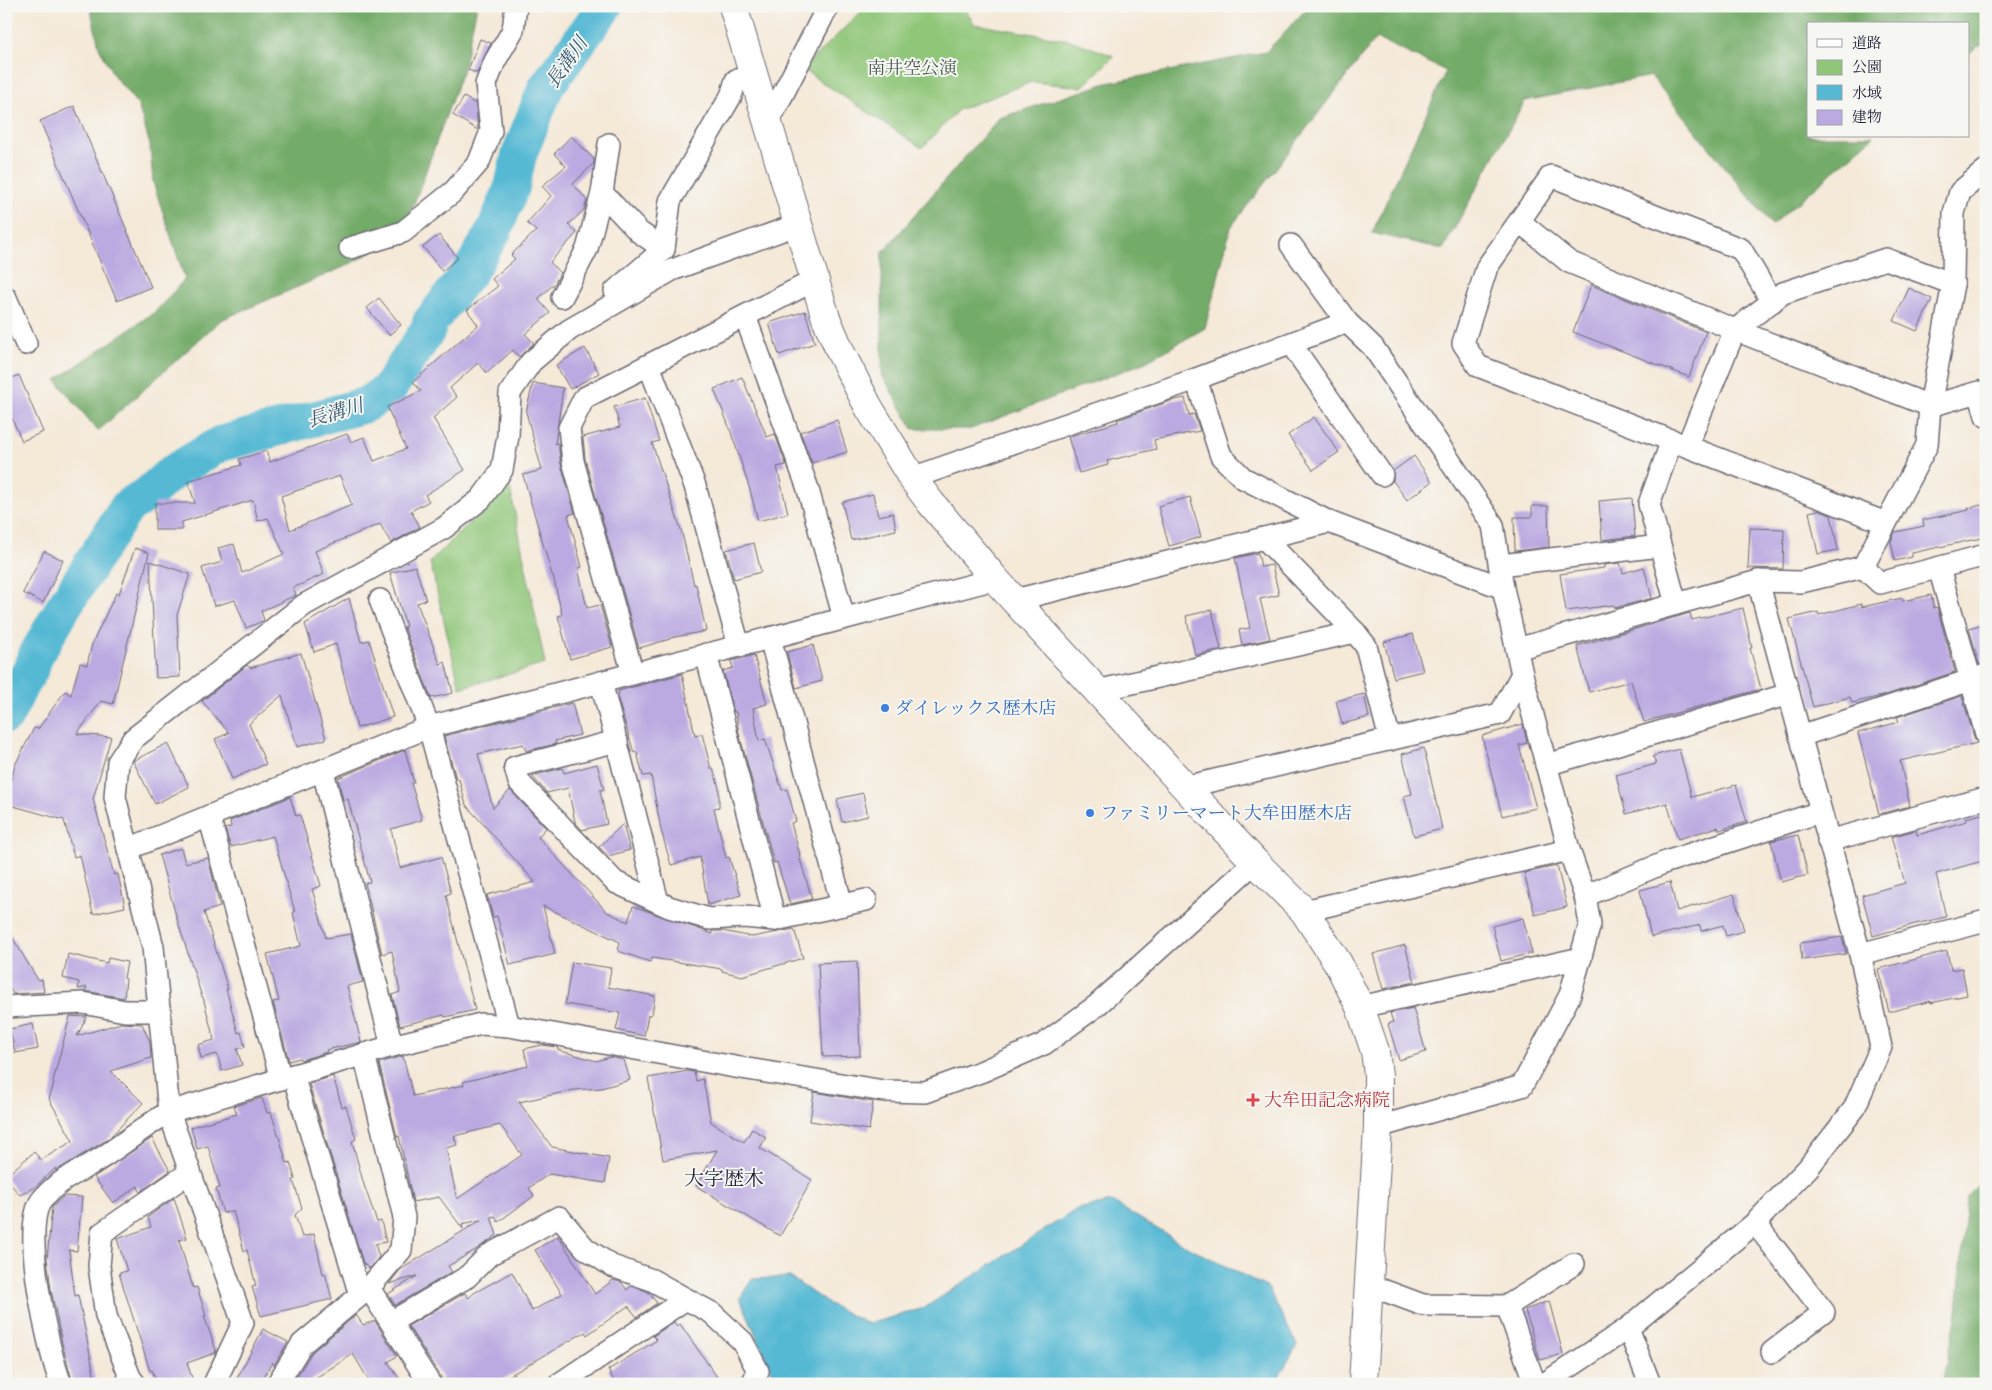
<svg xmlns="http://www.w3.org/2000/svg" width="1992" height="1390" viewBox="0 0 1992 1390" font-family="Alegreya,'Noto Serif JP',serif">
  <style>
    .green { fill: #8fc678; stroke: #58745a }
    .forest { fill: #73ab68; stroke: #4a6652 }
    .water { fill: #56b9d4; stroke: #3c6e88 }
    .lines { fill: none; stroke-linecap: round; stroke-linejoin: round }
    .river { stroke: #56b9d4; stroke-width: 36 }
    .building { fill: #bbaae1; fill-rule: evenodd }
    .minor-casing { stroke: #6c6872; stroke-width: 24 }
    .tertiary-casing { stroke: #6c6872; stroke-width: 30 }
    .minor { stroke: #fff; stroke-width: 21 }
    .tertiary { stroke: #fff; stroke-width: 28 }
    .shop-dot { fill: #3f7fe0; stroke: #f6f6f2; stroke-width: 2 }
    .health-dot { fill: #e0444e; stroke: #f6f6f2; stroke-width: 2 }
    .labels { text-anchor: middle; stroke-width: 4; stroke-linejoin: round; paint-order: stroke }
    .park-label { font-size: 18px; fill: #485b50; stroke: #f6f6f2 }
    .shop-label { font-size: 18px; fill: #366cbe; stroke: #f6f6f2; text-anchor: start }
    .health-label { font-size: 18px; fill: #be3a42; stroke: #f6f6f2; text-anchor: start }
    .water-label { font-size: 19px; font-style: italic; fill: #345771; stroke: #f6f6f2 }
    .quarter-label { font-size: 20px; fill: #22223b; stroke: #f6f6f2 }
  </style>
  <rect width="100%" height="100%" fill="#f6f6f2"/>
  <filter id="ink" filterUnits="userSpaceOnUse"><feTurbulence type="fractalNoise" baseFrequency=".02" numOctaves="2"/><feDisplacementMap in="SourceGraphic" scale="10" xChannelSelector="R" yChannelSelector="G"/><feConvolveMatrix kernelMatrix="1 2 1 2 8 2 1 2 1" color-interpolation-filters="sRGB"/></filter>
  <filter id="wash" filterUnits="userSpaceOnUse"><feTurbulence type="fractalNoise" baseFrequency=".0096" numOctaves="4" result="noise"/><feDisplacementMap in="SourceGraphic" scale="20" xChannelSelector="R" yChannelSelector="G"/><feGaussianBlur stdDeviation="1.12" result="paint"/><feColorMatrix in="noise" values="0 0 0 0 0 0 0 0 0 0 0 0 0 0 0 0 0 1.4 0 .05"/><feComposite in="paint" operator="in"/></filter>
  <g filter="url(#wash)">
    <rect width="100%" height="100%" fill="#f5e9d8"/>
    <g class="green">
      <polygon points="875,6 964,6 974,24 1070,40 1114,56 1082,87 1031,82 958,110 922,148 802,69 861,12"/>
      <polygon points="509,483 545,664 460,688 430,562"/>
    </g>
    <g class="forest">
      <polygon points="90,6 477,6 463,69 408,220 368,254 344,267 221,320 98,431 56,380 156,311 185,279 153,182 150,145 138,105 114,76 99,47"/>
      <polygon points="1309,6 1986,6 1986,44 1976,47 1968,55 1968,24 1808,24 1808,136 1874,136 1772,225 1651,76 1525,101 1443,249 1372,233 1446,71 1376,38 1231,227 1205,328 1146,362 971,429 913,429 882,375 882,253 999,118 1107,83 1266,52"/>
      <polygon points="1986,1177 1986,1384 1943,1384 1957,1313 1967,1197"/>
    </g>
    <polygon class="water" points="1112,1202 1181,1243 1268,1288 1297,1345 1275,1384 770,1384 773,1374 740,1298 752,1279 790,1277 827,1303 868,1324 924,1308 1077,1209"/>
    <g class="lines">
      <polyline class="river" points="6,716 21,685 30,671 36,655 64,606 128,506 148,494 170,474 220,444 365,405 388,390 428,330 430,322 470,271 494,231 512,187 519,155 546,87 605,6"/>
    </g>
    <g id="blocks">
      <g class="building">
        <polygon points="480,39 491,43 477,73 468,70"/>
        <polygon points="464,97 476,104 478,130 453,115"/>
        <polygon points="74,106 151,287 117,301 40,121"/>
        <path d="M571,136L594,159V163L573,184L587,200L584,210L568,225L577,233L550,262L560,273L555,283L538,299L550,313L525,334L534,343L519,357L513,350L487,373L478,363L450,388L457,397L433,418L465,470L425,495L429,501L411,511L420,527L391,543L380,524L315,551L324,574L293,588L296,595L261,611L264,620L263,621L246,628L235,600L214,606L202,568L222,562L218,548L234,544L242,573L284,554L268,518L258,521L253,500L182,522V530H155V503H195L188,481L241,465L239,459L266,451L270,462L347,434L351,442L364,437L374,461L406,449L387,407L421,391L413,382L478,325L467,310L498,286L492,279L515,259L511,255L536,231L527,223L551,196L542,186L566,166L554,154ZM340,476L352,505L290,530L281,496Z"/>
        <polygon points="439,235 458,258 442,271 423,247"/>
        <polygon points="1591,285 1706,332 1689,377 1573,332"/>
        <polygon points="1909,288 1932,299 1917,331 1894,321"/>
        <polygon points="379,298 401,325 389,335 367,308"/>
        <polygon points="805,311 815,343 779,355 769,323"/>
        <polygon points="585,348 599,373 570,389 556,365"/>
        <polygon points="19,375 43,432 22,441 6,405 6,381"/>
        <polygon points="742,377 767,437 775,434 786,465 777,467 788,513 758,521 750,490 730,429 714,389"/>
        <polygon points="533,383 563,388 555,444 558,443 561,464 575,513 568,515 582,567 578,568 587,608 600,605 612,647 570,659 558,616 562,615 553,575 552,575 523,475 542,470 526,412"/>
        <polygon points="645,398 659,441 652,443 682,533 694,585 696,584 706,631 670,638 670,639 639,648 585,459 583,437 620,427 614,407"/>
        <polygon points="1185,398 1189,415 1194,414 1200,431 1154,440 1156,449 1107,461 1108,465 1079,473 1068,437 1118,422 1117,420 1170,401"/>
        <polygon points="1314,417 1339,452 1313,470 1288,435"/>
        <polygon points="837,420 847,452 812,463 800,432"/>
        <polygon points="1414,456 1432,482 1407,500 1393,481 1393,471"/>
        <polygon points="873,494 878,516 893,513 896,530 851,540 842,502"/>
        <polygon points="1190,497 1201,537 1169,546 1158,506"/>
        <polygon points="1632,498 1635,536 1602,540 1599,501"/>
        <polygon points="1986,504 1986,537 1912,553 1912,557 1895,561 1891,541 1895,532 1924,526 1923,520 1969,510 1968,508"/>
        <polygon points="1532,506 1548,506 1549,547 1515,551 1514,517 1532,517"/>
        <polygon points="1818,510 1831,515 1838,550 1818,554 1809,512"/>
        <polygon points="1750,528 1784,529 1783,569 1748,568"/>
        <polygon points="754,543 761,572 734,579 726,550"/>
        <polygon points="135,548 149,553 113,704 101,701 77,734 111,737 93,799 114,875 118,874 125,907 93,914 80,855 74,857 64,820 6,804 6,798 15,765 34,728 38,729 65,691 71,695 80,663 87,665 92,644 116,593 119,594"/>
        <polygon points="44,551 63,560 43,603 23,593"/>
        <polygon points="1258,553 1261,567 1272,565 1279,595 1260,599 1270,639 1242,645 1239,630 1250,628 1235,558"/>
        <polygon points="150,561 190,574 177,615 180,677 156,678"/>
        <polygon points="1620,563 1623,573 1644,567 1652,598 1615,608 1614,605 1566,611 1560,574 1604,568 1604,565"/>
        <polygon points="415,566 426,600 417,603 440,664 445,662 453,693 431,698 404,627 406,626 390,573"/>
        <polygon points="1931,595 1934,608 1937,607 1955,672 1886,695 1852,703 1850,697 1813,707 1789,619 1818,612 1819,615 1861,604 1862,607 1902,598 1903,601"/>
        <polygon points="349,598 361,642 369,640 393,717 357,728 336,644 314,652 305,624"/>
        <polygon points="1743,608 1752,648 1750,648 1761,689 1644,722 1631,681 1589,692 1577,646 1690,613 1692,620"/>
        <polygon points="1212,610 1221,649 1195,655 1186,616"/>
        <polygon points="1986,623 1986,663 1979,664 1969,628"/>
        <polygon points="1413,634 1423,671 1394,678 1384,642"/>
        <polygon points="813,645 822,681 796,688 787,652"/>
        <polygon points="301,653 326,739 297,747 282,695 249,724 266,764 232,779 215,739 229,733 202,701 247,665 250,668"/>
        <polygon points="754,655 767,704 753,708 759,741 765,739 782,790 787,789 796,821 791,823 800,855 799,856 812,899 790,904 777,862 774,863 739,733 736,712 734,712 723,671 733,668 731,661"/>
        <polygon points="682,674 695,736 702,734 711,769 713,768 719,788 719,807 714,808 726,858 729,857 741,895 708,905 700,857 671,865 661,830 651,775 643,776 637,752 634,753 617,696 619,695 618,691"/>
        <polygon points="1364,694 1369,717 1342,724 1336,701"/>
        <polygon points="1962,696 1974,737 1977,743 1900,761 1910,806 1879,814 1858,733 1899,722 1897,717"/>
        <polygon points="572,703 580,735 555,741 556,744 526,751 523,744 478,754 493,808 510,790 546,828 538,837 607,912 628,922 633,906 713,934 712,931 723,931 752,937 794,929 803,958 742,976 722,971 722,969 652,958 650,962 618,951 620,942 543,906 555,954 510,965 497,916 493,917 487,895 535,882 466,805 459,779 456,779 444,736"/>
        <polygon points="1523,724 1527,743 1519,745 1536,808 1502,816 1482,736"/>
        <polygon points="168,743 189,787 155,804 133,761"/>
        <polygon points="1424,748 1442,829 1414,836 1404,796 1412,794 1402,754"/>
        <polygon points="1679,749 1692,797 1736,785 1747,822 1719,830 1718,827 1678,839 1667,803 1626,814 1616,775 1656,764 1653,756"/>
        <polygon points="405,750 414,783 411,783 422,820 391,829 400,868 441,857 451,893 446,895 475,1010 445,1017 444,1015 400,1026 392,995 400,992 392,951 382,954 365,883 370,882 348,799 343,800 338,778"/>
        <polygon points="597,764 604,789 600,790 607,824 582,830 575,822 568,788 547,793 532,776 562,768 564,773"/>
        <polygon points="863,793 868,816 842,822 837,799"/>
        <polygon points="290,797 296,816 300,815 321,886 312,889 326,938 351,934 363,982 347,986 361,1042 326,1050 327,1052 301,1060 300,1058 289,1061 273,1002 279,1001 267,954 301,946 293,913 295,912 273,836 231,847 225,829 231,827 230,821"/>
        <polygon points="1986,813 1986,860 1936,874 1946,917 1915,924 1873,936 1862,895 1905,883 1891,837 1916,830 1917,835 1967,821 1966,818"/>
        <polygon points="623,824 630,850 608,856 599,847"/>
        <polygon points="1798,835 1808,875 1781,882 1771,841"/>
        <polygon points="181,848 185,863 208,858 220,907 204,912 228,989 226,989 238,1033 241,1032 245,1047 237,1049 242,1065 222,1071 217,1054 201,1058 198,1045 214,1040 203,997 202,997 177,919 159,855"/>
        <polygon points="1557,866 1567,907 1535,915 1524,873"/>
        <polygon points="1670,882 1677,911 1734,894 1744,931 1726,936 1723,925 1701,931 1700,925 1651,937 1640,890"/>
        <polygon points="1523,918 1532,953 1501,961 1492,926"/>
        <polygon points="6,927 38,980 42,979 44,992 13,994 6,982"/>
        <polygon points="1842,937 1846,954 1802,960 1800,943"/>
        <polygon points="1405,945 1415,982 1383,989 1373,954"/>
        <polygon points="1947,951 1951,970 1962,968 1967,995 1931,1003 1931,1001 1889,1012 1878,969"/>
        <polygon points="68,954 107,963 108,958 127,962 124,978 126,979 124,998 85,991 87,987 78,989 79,982 63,978"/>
        <polygon points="857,961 860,1056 823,1057 818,963"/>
        <polygon points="572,962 611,968 608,987 655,996 652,1014 648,1015 644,1036 616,1030 620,1013 565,1004"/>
        <polygon points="1413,1008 1426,1052 1399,1060 1388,1024 1393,1022 1390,1013"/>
        <polygon points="70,1016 87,1017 77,1036 121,1023 142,1024 150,1042 151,1058 111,1071 143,1103 108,1139 56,1171 56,1168 36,1186 20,1195 6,1179 6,1176 34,1152 41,1160 73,1141 49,1099 54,1083 53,1081"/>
        <polygon points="33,1024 38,1049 15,1053 10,1029"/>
        <path d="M542,1045L557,1047L558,1050L596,1061L610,1057L624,1060L630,1080L601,1088L574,1090L519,1102L552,1147L609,1158L605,1183L549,1174L529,1188L534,1196L498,1222L495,1216L491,1217L497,1235L477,1249L448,1266L452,1272L395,1305L388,1294L417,1276L389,1284L400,1270L481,1220L462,1224L463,1229L439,1197L413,1202L399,1136L397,1137L379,1063L403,1056L413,1096L464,1085L463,1082L528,1066L524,1049ZM500,1125L522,1155L457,1199L446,1148L457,1145L454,1136Z"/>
        <polygon points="688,1071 694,1072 696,1081 703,1079 711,1122 744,1142 752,1129 766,1137 760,1148 812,1180 780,1236 696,1186 717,1150 663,1160 648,1078"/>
        <polygon points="333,1076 342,1107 346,1106 356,1139 352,1141 364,1185 377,1222 381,1221 386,1242 375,1244 379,1257 369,1269 363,1263 309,1084"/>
        <polygon points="814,1092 873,1102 869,1130 810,1121"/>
        <polygon points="262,1098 267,1113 271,1112 287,1163 290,1162 295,1179 293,1180 302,1208 295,1215 302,1237 314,1234 323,1274 325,1273 332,1299 261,1316 252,1287 256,1286 247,1250 244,1251 233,1211 223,1213 216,1189 220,1188 208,1146 197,1149 191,1127 237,1114 234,1106"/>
        <polygon points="152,1138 170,1171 140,1192 138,1186 113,1203 94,1177"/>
        <polygon points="64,1196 82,1197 77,1251 69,1250 75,1296 78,1295 96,1384 73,1384 62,1343 51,1289 47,1259 52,1207"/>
        <polygon points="174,1198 187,1238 179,1240 193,1288 197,1287 206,1316 204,1316 216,1350 215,1353 187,1363 194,1384 157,1384 152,1370 150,1371 119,1273 127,1271 117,1239 151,1227 148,1217"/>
        <polygon points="558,1236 595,1294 613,1280 621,1282 627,1290 631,1286 647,1291 657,1303 637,1317 628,1306 587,1335 585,1332 495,1384 442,1384 441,1377 408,1326 465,1293 469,1298 474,1293 512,1272 532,1311 562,1294 535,1250"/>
        <polygon points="1549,1301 1563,1354 1540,1360 1525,1310"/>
        <polygon points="356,1315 363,1325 375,1321 397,1356 388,1362 403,1384 371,1384 353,1354 306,1384 292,1384 312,1352"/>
        <polygon points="674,1322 677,1326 680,1324 722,1384 616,1384 608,1370 657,1340 653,1336"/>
        <polygon points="263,1329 288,1342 274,1365 272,1362 260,1384 234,1384"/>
      </g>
    </g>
  </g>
  <g filter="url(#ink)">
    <use href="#blocks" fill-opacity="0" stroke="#6c6872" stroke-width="1"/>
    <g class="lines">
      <defs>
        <g id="minor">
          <polyline points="768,123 828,6"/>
          <polyline points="602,193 639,232 664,249"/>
          <polyline points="1520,222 1569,262 1735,330 1930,406 1979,392 1986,416"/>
          <polyline points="1291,245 1347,322 1373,347 1493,525 1503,588 1522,674 1569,850 1585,896 1590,924 1570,995 1522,1086 1378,1127"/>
          <polyline points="350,248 403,232 454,191 479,162 491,131 486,84 495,61 513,30 516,6"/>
          <polyline points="615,291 664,249 670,201 731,96 736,80"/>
          <polyline points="562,297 587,249 602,193 609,144"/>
          <polyline points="6,298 26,344"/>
          <polyline points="1772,302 1741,249 1551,176 1487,267 1463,343 1478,366 1886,523"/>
          <polyline points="745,316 807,486 844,618"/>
          <polyline points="1291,344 1382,475"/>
          <polyline points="649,365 695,486 739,646"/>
          <polyline points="1196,379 1221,456 1243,478 1329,522"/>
          <polyline points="1672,440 1649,504 1676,604"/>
          <polyline points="1687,446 1735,330 1783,293 1886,259 1953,284"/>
          <polyline points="912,478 1196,379 1347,322"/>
          <polyline points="1264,538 1355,632 1366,646 1390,740"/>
          <polyline points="1500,565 1660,546"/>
          <polyline points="1863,567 1880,583 1986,555"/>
          <polyline points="1939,568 1986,734"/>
          <polyline points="380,600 429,727 509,1026"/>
          <polyline points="1015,600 1329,522 1503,588"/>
          <polyline points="770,638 842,905"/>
          <polyline points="1517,649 1758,581 1801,582 1863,567 1927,445 1930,406 1953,284 1954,213 1960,192 1986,170"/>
          <polyline points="706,654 775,920"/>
          <polyline points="633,674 573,461 569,428 584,398 815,280"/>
          <polyline points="601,682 658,902"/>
          <polyline points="1097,691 1355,632"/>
          <polyline points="1800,736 1986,675"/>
          <polyline points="617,741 515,767 519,782 615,882 669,907 709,919 744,917 775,920 866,900"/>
          <polyline points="1546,765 1789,694"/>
          <polyline points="323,771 392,1046"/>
          <polyline points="1185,787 1500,714 1522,674"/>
          <polyline points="209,816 281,1079"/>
          <polyline points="1828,841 1986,798"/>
          <polyline points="128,849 429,727 995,579"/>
          <polyline points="1585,896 1666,862 1820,812"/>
          <polyline points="1304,911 1569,850"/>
          <polyline points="1860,954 1986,921"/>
          <polyline points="6,1007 83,1003 125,1011 160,1011"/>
          <polyline points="1360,1007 1581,958"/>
          <polyline points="293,1075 360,1295"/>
          <polyline points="1755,1223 1824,1312 1772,1352"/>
          <polyline points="1369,1285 1423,1305 1507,1306 1535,1384"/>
          <polyline points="369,1288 430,1384"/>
          <polyline points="1507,1306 1574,1264"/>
          <polyline points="391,1322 467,1277 489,1255 559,1217 585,1248 612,1266 652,1280 686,1299"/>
          <polyline points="1628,1328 1650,1384"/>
          <path d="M61,1384C48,1351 21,1230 41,1201C57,1179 88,1168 109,1153C130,1139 148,1124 169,1112L392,1046L481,1024L509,1026L735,1067L884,1091L925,1092L983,1071L1044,1044L1096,1006L1255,862"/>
          <polyline points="135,1384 130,1377 106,1316 99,1266 102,1233 190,1172"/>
          <polyline points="214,1384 243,1323 169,1112 153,947 115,797 118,762 133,739 304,605 444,528 481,499 502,470 508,436 510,393 531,362 569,330 672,270 799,224"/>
          <polyline points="277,1384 302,1344 369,1288 401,1250 404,1217 364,1054"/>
          <polyline points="559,1384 686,1299 712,1313 743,1342 758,1371 752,1384"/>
          <polyline points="1544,1384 1628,1328 1755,1223 1808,1168 1854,1109 1881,1047 1860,954 1758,581"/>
        </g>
        <polyline id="tertiary" points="733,6 826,318 841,353 868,406 912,478 931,503 995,579 1185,787 1255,862 1304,911 1338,963 1360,1007 1375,1051 1378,1075 1378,1127 1363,1384"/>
      </defs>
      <use href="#minor" class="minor-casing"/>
      <use href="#tertiary" class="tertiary-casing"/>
      <use href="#minor" class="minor"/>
      <use href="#tertiary" class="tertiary"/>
    </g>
  </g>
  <g class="shop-dot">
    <circle cx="885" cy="708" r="5"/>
    <circle cx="1090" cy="813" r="5"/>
  </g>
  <path class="health-dot" d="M1250.5 1092.5h5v5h5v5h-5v5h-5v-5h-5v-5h5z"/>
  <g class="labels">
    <g class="park-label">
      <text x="912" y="74">南井空公演</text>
    </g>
    <g class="shop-label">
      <text x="895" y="714">ダイレックス歴木店</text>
      <text x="1100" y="819">ファミリーマート大牟田歴木店</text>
    </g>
    <g class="health-label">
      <text x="1264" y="1106">大牟田記念病院</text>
    </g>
    <g class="water-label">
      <text transform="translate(566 62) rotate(-55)" y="7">長溝川</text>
      <text transform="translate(335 412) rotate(-17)" y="7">長溝川</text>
    </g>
    <g class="quarter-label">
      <text x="724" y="1185">大字歴木</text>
    </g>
  </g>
  <rect width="1992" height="1390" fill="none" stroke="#f6f6f2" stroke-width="25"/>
  <rect x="1807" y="22" width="162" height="115" fill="#f6f6f2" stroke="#a1a1a9"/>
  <rect x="1817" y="39" width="25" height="8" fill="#ffffff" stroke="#a1a1a9"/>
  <text x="1852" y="48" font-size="15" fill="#22223b">道路</text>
  <rect x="1817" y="60" width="25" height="15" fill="#8fc678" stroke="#a1a1a9"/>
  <text x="1852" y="72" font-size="15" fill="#22223b">公園</text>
  <rect x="1817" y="85" width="25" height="15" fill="#56b9d4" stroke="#a1a1a9"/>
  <text x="1852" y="98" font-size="15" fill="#22223b">水域</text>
  <rect x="1817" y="110" width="25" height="15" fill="#bbaae1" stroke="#a1a1a9"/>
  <text x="1852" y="122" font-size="15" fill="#22223b">建物</text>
</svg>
